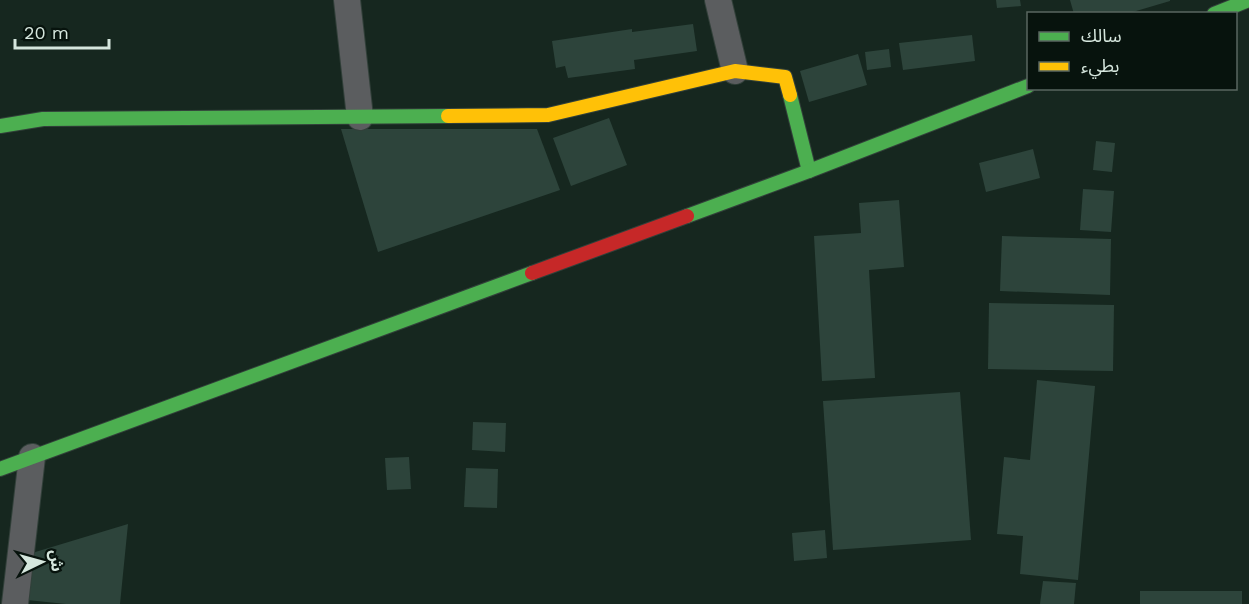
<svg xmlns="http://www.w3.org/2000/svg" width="1249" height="604" viewBox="0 0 1249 604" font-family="'Work Sans','Noto Sans Arabic',sans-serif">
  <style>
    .building { fill: #2d443b }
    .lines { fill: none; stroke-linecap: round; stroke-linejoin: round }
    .street-casing { stroke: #32403a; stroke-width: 28 }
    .fast-casing { stroke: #32403a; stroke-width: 16 }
    .slow-casing { stroke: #32403a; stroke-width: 16 }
    .jam-casing { stroke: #32403a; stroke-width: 16 }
    .street { stroke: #5b5d5f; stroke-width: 26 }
    .fast { stroke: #4caf50; stroke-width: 14 }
    .slow { stroke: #ffc107; stroke-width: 14 }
    .jam { stroke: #c62828; stroke-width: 14 }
  </style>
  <rect width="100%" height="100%" fill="#16271f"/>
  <g class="building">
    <polygon points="996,0 1020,0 1021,6 997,8"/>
    <polygon points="1070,0 1170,0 1170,1 1126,14 1074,14"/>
    <polygon points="693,24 697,51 634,60 635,69 568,78 565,66 556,68 552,41 632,29 632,32"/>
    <polygon points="972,35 975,61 903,70 899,43"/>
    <polygon points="889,49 891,67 867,70 865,52"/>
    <polygon points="858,54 867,85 809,102 800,71"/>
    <polygon points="609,118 627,165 571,186 553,138"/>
    <polygon points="341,129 537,129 560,190 378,252"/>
    <polygon points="1096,141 1115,143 1112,172 1093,170"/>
    <polygon points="1033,149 1040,178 986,192 979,163"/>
    <polygon points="1083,189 1114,191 1111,232 1080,230"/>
    <polygon points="899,200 904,267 869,270 875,378 822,381 814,236 861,233 859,203"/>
    <polygon points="1002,236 1111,239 1110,295 1000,291"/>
    <polygon points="989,303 1114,305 1113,371 988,369"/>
    <polygon points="1037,380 1095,386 1078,580 1020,574 1023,536 997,534 1004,457 1030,460"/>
    <polygon points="960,392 971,540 833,550 823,401"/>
    <polygon points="473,422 506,423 505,452 472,450"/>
    <polygon points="409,457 411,489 387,490 385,458"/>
    <polygon points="466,468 498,469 497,508 464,507"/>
    <polygon points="128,524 120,604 66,604 27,600 32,553"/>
    <polygon points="825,530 827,558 794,561 792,533"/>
    <polygon points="1043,581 1076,583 1074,604 1040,604"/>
    <rect x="1140" y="591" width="102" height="13"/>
  </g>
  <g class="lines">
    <defs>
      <g id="street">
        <polyline points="347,0 360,117"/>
        <polyline points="718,0 735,71"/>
        <polyline points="15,604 32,457"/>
      </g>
      <g id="fast">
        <polyline points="1214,14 1249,0"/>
        <polyline points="790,95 809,171"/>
        <polyline points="0,126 43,119 448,116"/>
        <polyline points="687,216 809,171 1028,86"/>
        <polyline points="0,469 532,273"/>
      </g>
      <polyline id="slow" points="448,116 548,115 735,71 785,77 790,95"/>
      <polyline id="jam" points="532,273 687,216"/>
    </defs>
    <use href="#street" class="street-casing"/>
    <use href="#fast" class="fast-casing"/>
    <use href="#slow" class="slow-casing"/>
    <use href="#jam" class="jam-casing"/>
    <use href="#street" class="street"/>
    <use href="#fast" class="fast"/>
    <use href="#slow" class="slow"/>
    <use href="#jam" class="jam"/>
  </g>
  <rect x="1027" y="12" width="210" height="78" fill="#07130d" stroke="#596760" stroke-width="1.5"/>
  <rect x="1039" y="32" width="30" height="9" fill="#4caf50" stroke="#596760" stroke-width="1.5"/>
  <text x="1081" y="42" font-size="18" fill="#d5e6dd">سالك</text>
  <rect x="1039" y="62" width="30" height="9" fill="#ffc107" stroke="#596760" stroke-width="1.5"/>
  <text x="1081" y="72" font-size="18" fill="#d5e6dd">بطيء</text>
  <g transform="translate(42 562) rotate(85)" stroke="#07130d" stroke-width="4.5" paint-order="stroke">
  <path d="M0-4.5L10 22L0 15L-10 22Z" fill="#d5e6dd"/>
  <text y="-9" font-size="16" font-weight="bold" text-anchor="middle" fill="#d5e6dd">ش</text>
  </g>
  <path d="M15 39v9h94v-9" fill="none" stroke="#d5e6dd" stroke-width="3"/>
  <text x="24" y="39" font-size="18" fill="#d5e6dd" stroke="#07130d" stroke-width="4.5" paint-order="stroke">20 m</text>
</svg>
